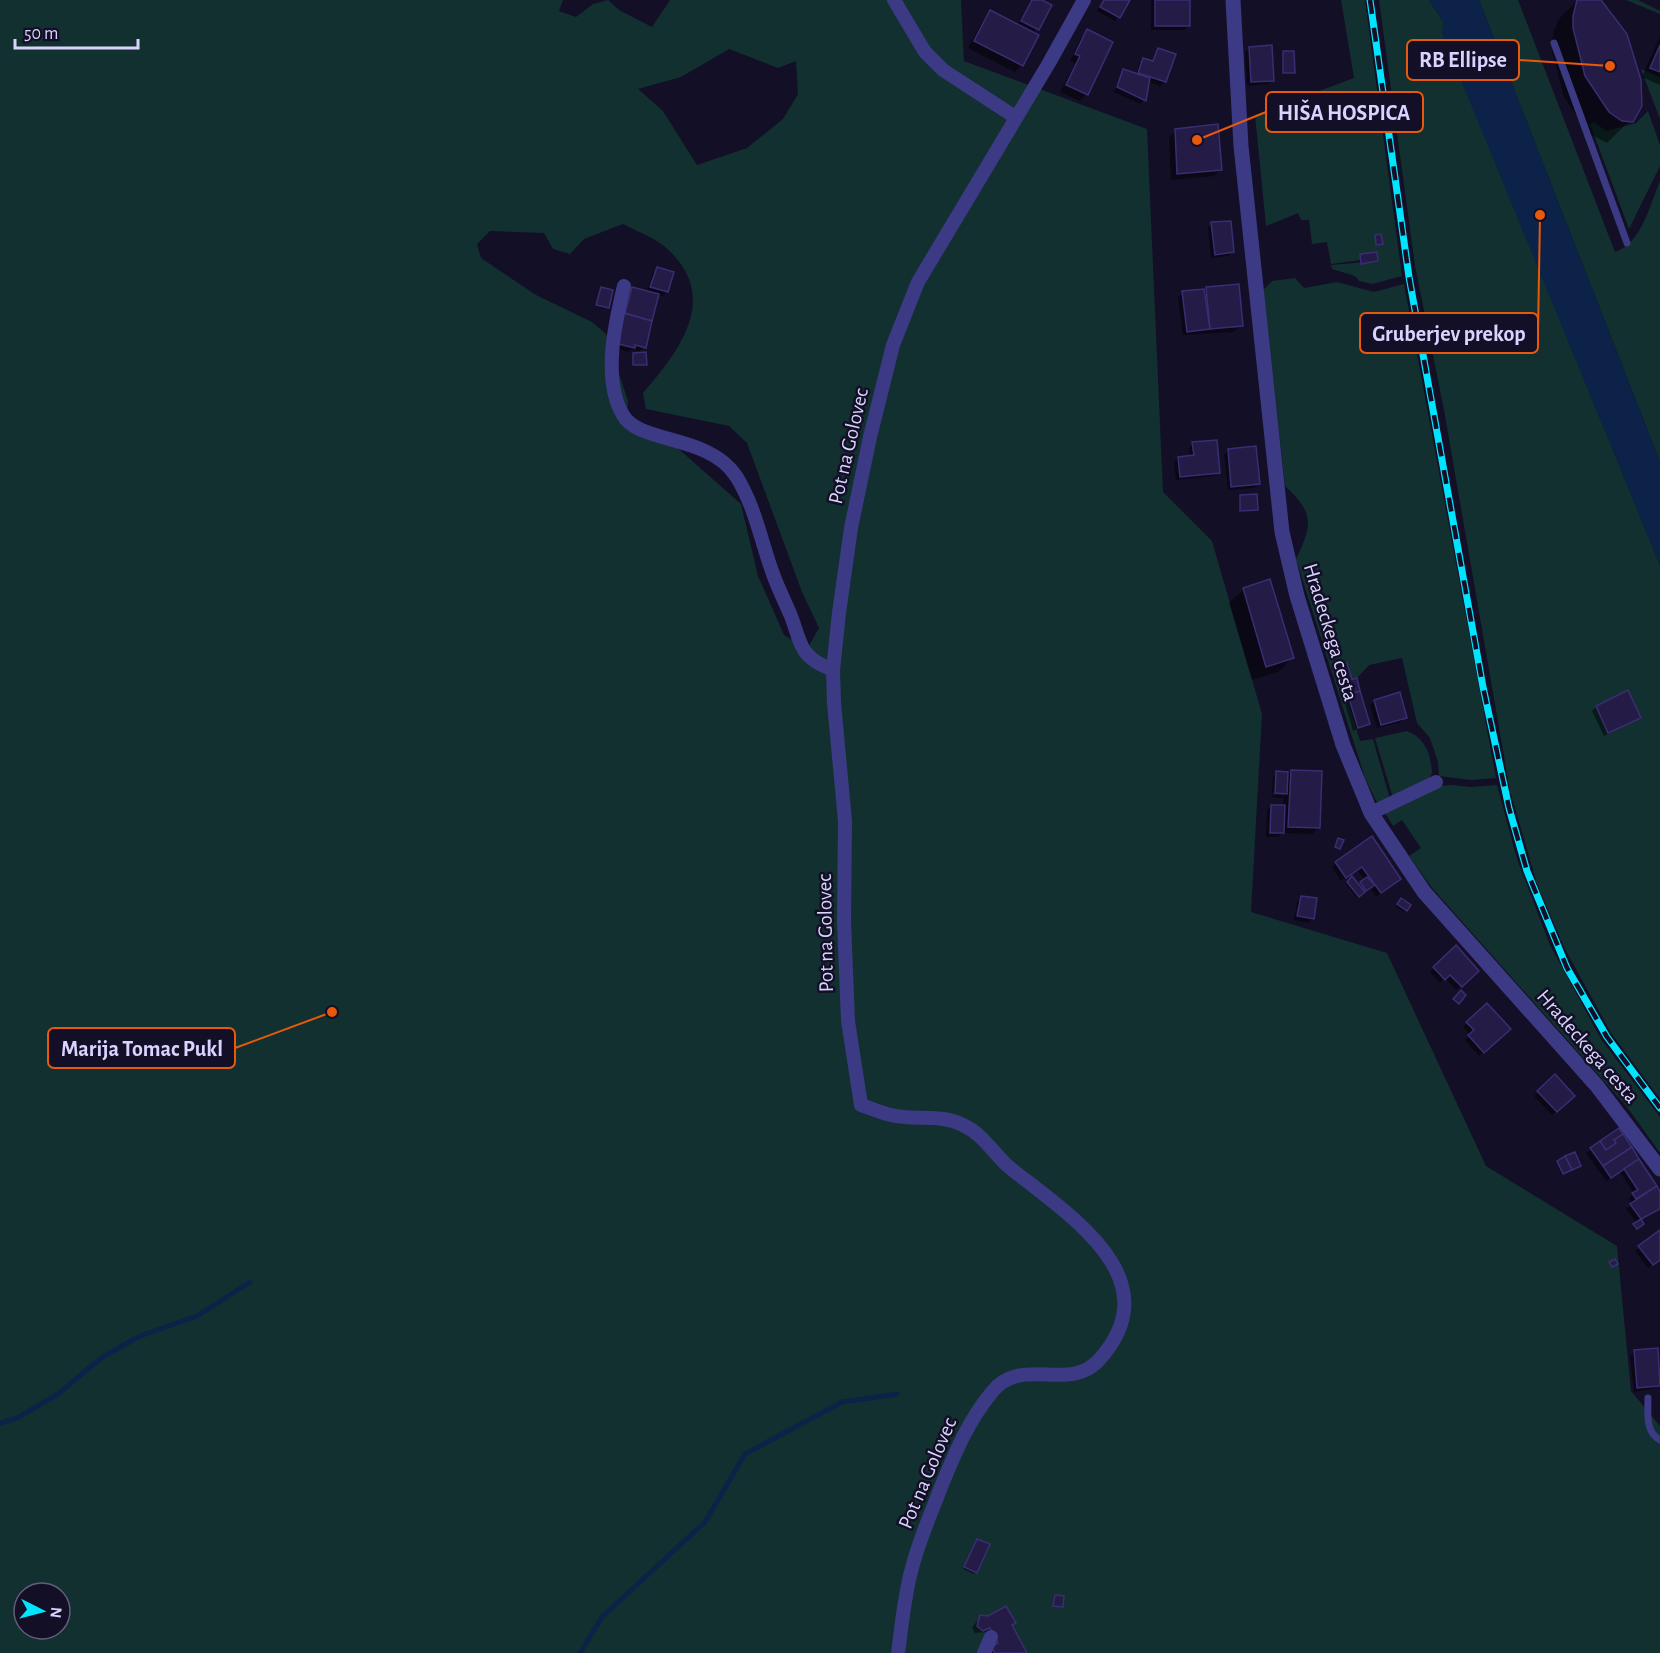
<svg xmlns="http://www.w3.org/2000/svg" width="1660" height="1653" viewBox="0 0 1660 1653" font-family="'Alegreya Sans',sans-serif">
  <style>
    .green { fill: #12302f; fill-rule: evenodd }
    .water { fill: #0c2248 }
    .shadow { fill: #0007 }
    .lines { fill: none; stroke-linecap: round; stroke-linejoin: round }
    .stream { stroke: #0c2248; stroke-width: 5 }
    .building { fill: #241b47; stroke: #3b2d73; stroke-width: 1.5 }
    .service { stroke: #3d3a85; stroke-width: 7 }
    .minor { stroke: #3d3a85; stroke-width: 14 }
    .tertiary { stroke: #3d3a85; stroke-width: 15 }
    .rail-casing { stroke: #00e5ff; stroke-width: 7 }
    .rail { stroke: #130f26; stroke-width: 4.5; stroke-dasharray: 14; stroke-linecap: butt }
    .labels { text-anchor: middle; stroke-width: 5; stroke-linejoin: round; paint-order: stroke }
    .street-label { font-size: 21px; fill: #d9d4ff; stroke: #130f26 }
    .leader { fill: none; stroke: #e8590c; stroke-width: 2 }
    .callout-dot { fill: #e8590c; stroke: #130f26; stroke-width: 2 }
    .callout { fill: #130f26; stroke: #e8590c; stroke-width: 2 }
    .callout-label { font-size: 22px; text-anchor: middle; font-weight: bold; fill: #d9d4ff }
  </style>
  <rect width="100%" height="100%" fill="#130f26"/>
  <g class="green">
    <path d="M0,0H563L559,11L576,17L593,4L608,0L619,10L652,27L670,0H961L964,61L1147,129L1163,492L1212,541L1262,714L1251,912L1387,953L1486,1166L1617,1246L1631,1391L1660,1426V1653H0ZM729,49L778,68L796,61L798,94L783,119L747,148L697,165L663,111L638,89L681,77ZM623,224C636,231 653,237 664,246C722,295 681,349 643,393L646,409L729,426L747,443L802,592L819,628L807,649L784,635L758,576L741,504L673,444L626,429L628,401L606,334L592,322L536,295L481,258L477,244L490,231L544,233L553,249L570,254L584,239ZM24,1593H60V1629H24Z"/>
    <polygon points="1341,0 1365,0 1402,276 1372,284 1359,281 1355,276 1332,269 1331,265 1378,261 1361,260 1331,264 1327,242 1312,244 1309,220 1301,220 1298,213 1266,226 1255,115 1354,78"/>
    <polygon points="1379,0 1429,0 1443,21 1443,34 1660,565 1660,1099 1611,1033 1565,949 1537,884 1510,791 1444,410 1415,266"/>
    <path d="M1479,0H1518L1615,252C1642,243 1650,204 1660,181V462Z"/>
    <polygon points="1626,0 1638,0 1660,11 1660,14"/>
    <polygon points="1641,69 1660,77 1660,119"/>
    <polygon points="1648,111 1660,145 1660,166 1629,229 1590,124 1594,122 1606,131 1636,123"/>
    <path d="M1295,278L1304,288L1337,282L1374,292L1404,284L1496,778L1471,780L1439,776L1438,762L1430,738L1417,723L1402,658L1369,665L1357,678L1352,679L1347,663L1338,666L1360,741L1373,739L1390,799L1379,803L1376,801L1365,778L1296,559C1313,524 1314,513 1285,486L1263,290L1272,281Z"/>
    <path d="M1407,731C1425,738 1431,754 1432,773L1428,780L1393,798L1375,738Z"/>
    <polygon points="1453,785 1470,787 1497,785 1517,859 1550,945 1601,1039 1660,1117 1660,1153 1627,1107 1432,888 1409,856 1421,848 1402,820 1393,826 1385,813 1435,786"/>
  </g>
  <polygon class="water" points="1429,0 1479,0 1660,462 1660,565 1442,34 1443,21"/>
  <g class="shadow">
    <polygon points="1032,0 1050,6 1033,34 1037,36 1022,65 1015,72 968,48 984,19 990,12 1017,26"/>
    <polygon points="1103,0 1128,0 1115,21 1097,11"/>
    <polygon points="1151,0 1189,0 1189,26 1184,30 1151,30"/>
    <polygon points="1578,0 1598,0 1625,35 1639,72 1640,96 1638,112 1607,143 1588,133 1564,97 1552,50 1553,33 1559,19"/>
    <polygon points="1088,31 1111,42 1086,94 1080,101 1060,92 1075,63 1070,61 1081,38"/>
    <polygon points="1660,36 1660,85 1642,77"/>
    <polygon points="1250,48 1272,80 1268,84 1247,86 1245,52"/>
    <polygon points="1158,49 1165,81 1160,86 1148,82 1144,100 1140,104 1114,92 1124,71 1136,75 1139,64 1143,60 1151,62"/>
    <polygon points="1283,53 1294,72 1292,74 1282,74"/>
    <polygon points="1176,131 1221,169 1214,176 1171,180 1169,138"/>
    <polygon points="1212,224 1233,252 1228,256 1211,258 1208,228"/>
    <polygon points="657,268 667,291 663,296 657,294 644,347 640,351 632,349 629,352 611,347 628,293 632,289 646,293 653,273"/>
    <polygon points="601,288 607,307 606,309 595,306"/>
    <polygon points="1207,289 1241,325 1234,332 1183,335 1178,297 1183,293 1204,292"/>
    <polygon points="633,354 645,364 632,366"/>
    <polygon points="1193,444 1219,472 1214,476 1176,480 1174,462 1178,458 1190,457 1189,448"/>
    <polygon points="1228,450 1258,483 1254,488 1228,490 1224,455"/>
    <polygon points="1240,496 1256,510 1239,512"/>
    <polygon points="1244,589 1292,658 1278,672 1252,680 1229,603"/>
    <polygon points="1346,665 1351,681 1356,680 1369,723 1353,731 1344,700 1348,696 1340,668"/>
    <polygon points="1375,701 1405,717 1401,722 1377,728 1370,705"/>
    <polygon points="1596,707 1639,717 1604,736 1592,711"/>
    <polygon points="1292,771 1319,827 1312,834 1282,833 1278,837 1266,837 1267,810 1271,806 1283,807 1284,795 1282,798 1272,797 1272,795 1284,795 1284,792 1272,792 1273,777 1277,773 1286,776"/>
    <polygon points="1371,838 1400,879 1376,897 1370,887 1357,898 1346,884 1352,878 1358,886 1365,880 1357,870 1341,881 1332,867"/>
    <polygon points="1301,897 1313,918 1308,923 1294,920 1297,902"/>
    <polygon points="1399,902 1406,910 1404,912 1396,907"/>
    <polygon points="1456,948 1477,971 1456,990 1445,978 1440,983 1430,972"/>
    <polygon points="1487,1005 1509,1028 1479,1056 1465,1040 1470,1035 1463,1027"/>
    <polygon points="1555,1076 1573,1096 1552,1115 1534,1096"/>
    <polygon points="1619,1130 1660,1194 1660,1209 1640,1220 1641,1226 1635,1229 1633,1227 1637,1223 1626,1209 1633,1204 1629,1198 1634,1194 1620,1172 1606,1181 1586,1153"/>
    <polygon points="1558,1162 1577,1167 1561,1175"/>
    <polygon points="1660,1232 1660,1259 1648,1268 1635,1251"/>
    <polygon points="1657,1350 1660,1387 1634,1392 1630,1356 1635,1351"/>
    <polygon points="977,1540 976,1572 974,1574 963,1569"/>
    <polygon points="981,1617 1014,1623 1011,1626 1025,1653 988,1653 986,1632 975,1633 972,1627"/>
  </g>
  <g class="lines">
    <g class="stream">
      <polyline points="0,1423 17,1418 58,1394 101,1358 140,1336 197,1316 250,1282"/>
      <polyline points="580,1653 602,1617 705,1522 745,1454 842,1402 897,1394"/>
    </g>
  </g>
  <g class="building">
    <polygon points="1032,0 1042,0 1052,5 1039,30 1021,21"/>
    <polygon points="1104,0 1130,0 1120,18 1100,7"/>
    <rect x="1155" y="0" width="35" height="26"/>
    <polygon points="1577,0 1601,0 1627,34 1641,80 1642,106 1633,122 1622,121 1609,112 1585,76 1573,28 1573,16"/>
    <polygon points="990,10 1039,35 1023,66 974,41"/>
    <polygon points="1087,29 1113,42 1088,95 1066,85 1080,56 1075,54"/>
    <polygon points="1272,45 1274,81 1251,82 1249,47"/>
    <polygon points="1660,45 1660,72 1650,68"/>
    <polygon points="1158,48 1176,54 1166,82 1138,73 1143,58 1153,61"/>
    <polygon points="1283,51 1294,51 1295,73 1283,73"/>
    <polygon points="1123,69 1150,78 1146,101 1117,87"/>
    <polygon points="1218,124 1222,170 1177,174 1175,129"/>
    <polygon points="1231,221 1234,252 1215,255 1211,222"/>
    <polygon points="1381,234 1383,244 1376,245 1375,235"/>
    <polygon points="1377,252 1378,261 1361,264 1360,254"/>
    <polygon points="657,267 674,272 668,292 650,287"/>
    <polygon points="1239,284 1243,326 1210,329 1206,287"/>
    <polygon points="601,287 613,290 609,308 596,305"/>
    <polygon points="632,287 659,294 652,321 625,313"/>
    <polygon points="1204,289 1210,329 1187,332 1182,291"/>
    <polygon points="623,313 652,321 646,348 635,345 635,348 614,343"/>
    <polygon points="646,352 647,365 633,365 633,353"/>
    <polygon points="1217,440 1220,473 1180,477 1178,457 1194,455 1192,442"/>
    <polygon points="1256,446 1260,484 1231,487 1228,449"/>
    <polygon points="1257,494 1258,510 1240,511 1240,495"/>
    <polygon points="1270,579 1294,658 1266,667 1243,588"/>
    <polygon points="1347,663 1352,679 1346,681 1341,665"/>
    <polygon points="1357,678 1360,691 1350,694 1346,681"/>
    <polygon points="1628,690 1641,718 1608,733 1596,706"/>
    <polygon points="1360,691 1370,724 1358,728 1348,695"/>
    <polygon points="1400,692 1407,718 1381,725 1374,700"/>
    <polygon points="1291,770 1322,771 1320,828 1288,827"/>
    <polygon points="1276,771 1288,772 1287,794 1275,793"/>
    <polygon points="1271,805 1285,805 1284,833 1270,833"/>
    <polygon points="1372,836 1401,879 1381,893 1362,867 1346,878 1335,862"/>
    <polygon points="1338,838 1344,840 1340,849 1335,847"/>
    <polygon points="1352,876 1365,892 1359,897 1347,882"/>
    <polygon points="1367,877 1375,885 1366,891 1360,882"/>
    <polygon points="1301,896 1317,898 1314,919 1297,916"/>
    <polygon points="1401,898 1411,905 1407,911 1397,904"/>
    <polygon points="1456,945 1479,971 1462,987 1450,975 1445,980 1433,967"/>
    <polygon points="1461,990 1466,995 1459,1004 1453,999"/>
    <polygon points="1487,1003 1511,1029 1484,1053 1468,1035 1474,1030 1466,1022"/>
    <polygon points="1555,1074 1575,1096 1557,1112 1537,1091"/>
    <polygon points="1619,1128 1623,1134 1614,1140 1616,1143 1606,1150 1600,1141"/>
    <polygon points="1623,1134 1632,1147 1603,1166 1590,1148 1600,1141 1606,1150 1616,1143 1614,1140"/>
    <polygon points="1632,1147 1639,1159 1611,1178 1603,1166"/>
    <polygon points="1575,1152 1581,1166 1572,1170 1565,1156"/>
    <polygon points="1565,1156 1572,1170 1563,1174 1557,1161"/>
    <polygon points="1639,1159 1657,1186 1636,1199 1632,1193 1638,1190 1624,1169"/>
    <polygon points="1657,1186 1660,1192 1660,1209 1641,1219 1630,1204"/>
    <polygon points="1641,1219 1644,1224 1637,1229 1633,1224"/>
    <polygon points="1660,1230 1660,1260 1653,1265 1638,1246"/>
    <polygon points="1615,1259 1618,1264 1612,1267 1609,1262"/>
    <polygon points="1658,1348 1660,1386 1637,1388 1634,1350"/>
    <polygon points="977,1539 990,1544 977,1573 964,1567"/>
    <polygon points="1055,1595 1064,1596 1063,1607 1053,1606"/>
    <polygon points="1006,1606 1016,1623 1012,1625 1027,1653 995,1653 991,1647 998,1643 990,1628 983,1631 977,1626 980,1615 988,1616"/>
  </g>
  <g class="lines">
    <g class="service">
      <polyline points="1554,43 1627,243"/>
      <path d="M1648,1398C1648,1413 1645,1432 1660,1440"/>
    </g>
    <g class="minor">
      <polyline points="894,0 925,52 943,70 1015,117"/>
      <path d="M624,286C615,323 602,380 623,415C639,444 708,434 736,476C755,506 761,541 773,574C778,588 785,602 791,616C795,626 798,640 804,650C811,661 822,665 833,670"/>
      <polyline points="1371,813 1436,782"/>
      <path d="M898,1653C902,1625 904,1596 912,1568C919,1540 931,1514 941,1487C955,1453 968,1421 992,1392C1021,1355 1069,1393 1099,1360C1173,1278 1067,1214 1009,1167C993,1153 983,1134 963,1125C939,1113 914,1121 891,1115C881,1113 871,1108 861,1105L848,1021L844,921L845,821L834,703L833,670L839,613L851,528L870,437L893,345L918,282L1049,63L1084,0"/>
      <polyline points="984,1653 991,1637"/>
    </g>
    <polyline class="tertiary" points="1233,0 1241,146 1282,532 1297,596 1343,745 1371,813 1424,892 1597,1086 1660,1169"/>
    <defs>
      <polyline id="rail" points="1370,0 1409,277 1483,687 1509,808 1527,871 1567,968 1607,1037 1660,1108"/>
    </defs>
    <use href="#rail" class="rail-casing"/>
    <use href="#rail" class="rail"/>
  </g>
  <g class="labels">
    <g class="street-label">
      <text transform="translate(848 446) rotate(-77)" y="7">Pot na Golovec</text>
      <text transform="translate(1331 632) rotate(73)" y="7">Hradeckega cesta</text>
      <text transform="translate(825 933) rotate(-91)" y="7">Pot na Golovec</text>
      <text transform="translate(1588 1046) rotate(49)" y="7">Hradeckega cesta</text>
      <text transform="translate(927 1473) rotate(-67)" y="7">Pot na Golovec</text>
    </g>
  </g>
  <path class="leader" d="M1610 66L1519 60M1197 140L1266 112M1540 215L1538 333M332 1012L235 1048"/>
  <g class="callout-dot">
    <circle cx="1610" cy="66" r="6"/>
    <circle cx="1197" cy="140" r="6"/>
    <circle cx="1540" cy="215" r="6"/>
    <circle cx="332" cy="1012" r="6"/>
  </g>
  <g class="callout">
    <rect x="1407" y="40" width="112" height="40" rx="6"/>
    <rect x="1266" y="92" width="157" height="40" rx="6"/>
    <rect x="1360" y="313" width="178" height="40" rx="6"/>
    <rect x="48" y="1028" width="187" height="40" rx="6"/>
  </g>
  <g class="callout-label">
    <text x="1463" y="67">RB Ellipse</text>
    <text x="1344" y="120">HIŠA HOSPICA</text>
    <text x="1449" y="341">Gruberjev prekop</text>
    <text x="142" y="1056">Marija Tomac Pukl</text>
  </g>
  <g transform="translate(42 1611) rotate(96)"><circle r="28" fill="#130f26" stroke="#625e7d" stroke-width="1.5"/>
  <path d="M0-4.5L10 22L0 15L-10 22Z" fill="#00e5ff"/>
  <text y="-9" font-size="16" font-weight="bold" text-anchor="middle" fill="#d9d4ff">N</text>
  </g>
  <path d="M15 39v9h123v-9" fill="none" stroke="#d9d4ff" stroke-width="3"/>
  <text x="24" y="39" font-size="18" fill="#d9d4ff" stroke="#130f26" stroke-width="4.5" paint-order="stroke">50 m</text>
</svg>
